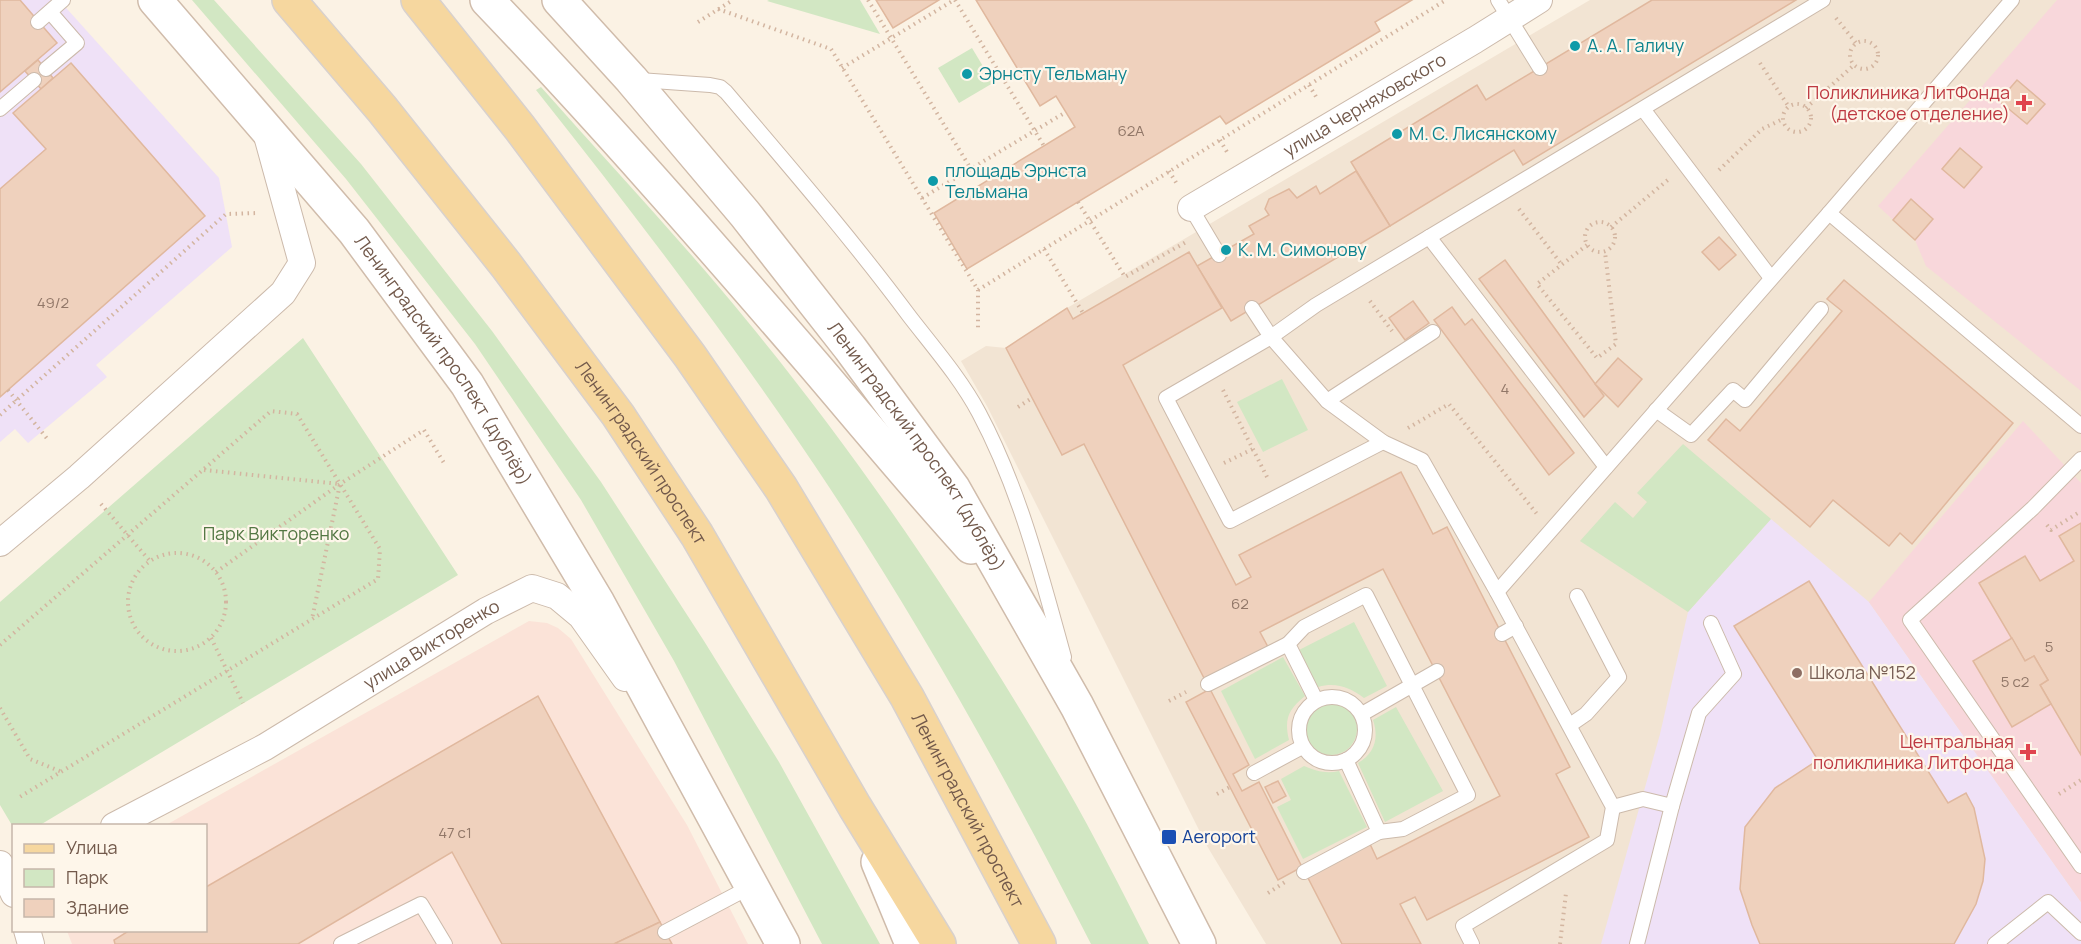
<svg xmlns="http://www.w3.org/2000/svg" width="2081" height="944" viewBox="0 0 2081 944" font-family="Manrope,sans-serif">
  <style>
    .residential { fill: #f2e4d3 }
    .commercial { fill: #fbe3d8 }
    .education { fill: #efe1f7 }
    .medical { fill: #f8d7db }
    .green { fill: #d2e7c3 }
    .building { fill: #efd1bd; stroke: #e0b89e; stroke-width: 1.5 }
    .lines { fill: none; stroke-linecap: round; stroke-linejoin: round }
    .service-casing { stroke: #ccbaab; stroke-width: 16 }
    .minor-casing { stroke: #ccbaab; stroke-width: 28 }
    .secondary-casing { stroke: #d0bcab; stroke-width: 36 }
    .primary-casing { stroke: #d8d1cd; stroke-width: 36 }
    .path { stroke: #d3b5a0; stroke-width: 4; stroke-dasharray: 1.5 4.5; stroke-linecap: butt }
    .service { stroke: #fff; stroke-width: 14 }
    .minor { stroke: #fff; stroke-width: 26 }
    .secondary { stroke: #fff; stroke-width: 33 }
    .primary { stroke: #f6d79f; stroke-width: 33 }
    .culture-dot { fill: #0f9aa8; stroke: #fef6ea; stroke-width: 2 }
    .health-dot { fill: #e0444e; stroke: #fef6ea; stroke-width: 2 }
    .education-dot { fill: #8d6e63; stroke: #fef6ea; stroke-width: 2 }
    .transit-dot { fill: #1a4fb4; stroke: #fef6ea; stroke-width: 2 }
    .labels { text-anchor: middle; stroke-width: 4.5; stroke-linejoin: round; paint-order: stroke }
    .number-label { font-size: 15px; fill: #917768 }
    .culture-label { font-size: 18px; fill: #0d838f; stroke: #fef6ea; text-anchor: start }
    .health-label { font-size: 18px; fill: #be3a42; stroke: #fef6ea; text-anchor: end }
    .street-label { font-size: 18px; fill: #72594b; stroke: #fef6ea }
    .park-label { font-size: 18px; fill: #537743; stroke: #fef6ea }
    .education-label { font-size: 18px; fill: #785e54; stroke: #fef6ea; text-anchor: start }
    .transit-label { font-size: 18px; fill: #164399; stroke: #fef6ea; text-anchor: start }
  </style>
  <rect width="100%" height="100%" fill="#fbf2e4"/>
  <polygon class="residential" points="1590,0 2081,0 2081,944 1266,944 1207,846 987,406 961,361 986,346 1006,348 1067,308"/>
  <polygon class="commercial" points="529,621 547,623 558,628 571,639 687,825 748,944 72,944 67,931 206,930 206,826 166,825"/>
  <g class="education">
    <polygon points="0,0 59,0 219,178 232,247 96,365 107,377 28,443 15,429 0,442"/>
    <polygon points="1771,519 1869,602 2081,902 2081,944 1601,944 1660,734 1688,612"/>
  </g>
  <g class="medical">
    <polygon points="2057,0 2081,0 2081,391 1926,266 1915,240 1878,206"/>
    <polygon points="2023,421 2081,483 2081,902 1869,602"/>
  </g>
  <g class="green">
    <polygon points="192,0 214,0 361,164 492,331 601,482 704,641 779,762 880,944 822,944 674,661 581,500 475,344 346,179"/>
    <polygon points="769,0 860,0 880,34 767,1"/>
    <polygon points="972,48 993,83 959,103 938,68"/>
    <path d="M541,87C610,165 682,241 748,322C867,467 971,623 1065,785C1095,837 1122,891 1149,944H1091C1012,789 927,636 831,490C740,352 639,220 536,90Z"/>
    <polygon points="303,338 458,575 40,825 14,826 13,827 0,805 0,602"/>
    <polygon points="1282,379 1308,430 1263,452 1237,402"/>
    <polygon points="1683,444 1771,519 1688,612 1580,541 1615,502 1633,518 1647,502 1637,493"/>
    <path d="M1354,622L1387,686L1364,698C1349,687 1336,682 1318,687L1299,650Z"/>
    <path d="M1283,657L1305,696C1288,710 1284,719 1289,740L1255,759L1221,691Z"/>
    <circle cx="1331" cy="729" r="26"/>
    <path d="M1396,707L1443,791L1385,822L1358,763C1375,753 1379,738 1373,720Z"/>
    <path d="M1304,766C1316,771 1326,774 1339,771L1367,827L1303,859L1277,807L1291,800L1281,779Z"/>
  </g>
  <g class="building">
    <polygon points="0,0 20,0 57,43 0,92"/>
    <polygon points="876,0 939,0 893,28"/>
    <polygon points="976,0 1412,0 1375,22 1380,31 1226,124 1220,116 967,269 934,213 1075,127 1056,96 1040,106"/>
    <polygon points="1652,0 1796,0 1523,165 1514,150 1390,226 1351,162 1477,85 1486,100"/>
    <polygon points="38,60 53,78 41,89 25,71"/>
    <polygon points="71,63 205,216 0,397 0,189 46,149 13,113"/>
    <polygon points="2017,80 2045,104 2027,124 1999,101"/>
    <polygon points="1960,148 1982,167 1964,188 1942,169"/>
    <polygon points="1356,171 1390,226 1231,321 1197,266 1254,234 1249,226 1269,215 1265,209 1269,199 1289,189 1297,198 1316,186 1320,194"/>
    <polygon points="1911,199 1933,219 1915,240 1893,220"/>
    <polygon points="1719,237 1736,255 1719,270 1702,252"/>
    <polygon points="1189,252 1222,308 1123,365 1236,585 1251,577 1239,555 1401,472 1433,534 1447,527 1570,767 1556,774 1589,837 1427,920 1415,897 1400,904 1421,944 1342,944 1307,876 1370,844 1377,859 1500,796 1383,569 1260,632 1268,647 1205,680 1084,444 1062,455 1006,348 1067,308 1073,319"/>
    <polygon points="1505,260 1604,396 1584,417 1479,279"/>
    <polygon points="1844,280 2013,423 1912,544 1900,533 1889,546 1833,500 1810,527 1708,440 1726,419 1740,431 1842,311 1827,299"/>
    <polygon points="1413,301 1429,323 1405,340 1389,318"/>
    <polygon points="1452,307 1465,325 1472,319 1574,453 1549,475 1434,320"/>
    <polygon points="1618,358 1642,379 1618,407 1595,384"/>
    <polygon points="2081,523 2081,755 2040,685 2048,680 2034,656 2025,661 1979,583 2025,556 2040,581 2074,561 2059,536"/>
    <polygon points="1809,581 1948,803 1966,793 1974,808 1985,859 1983,881 1976,904 1954,944 1760,944 1752,925 1740,889 1745,827 1775,788 1818,760 1734,626"/>
    <polygon points="2012,638 2025,661 2034,656 2048,680 2040,685 2051,704 2012,727 1973,661"/>
    <polygon points="1210,689 1249,765 1233,774 1242,791 1259,782 1302,867 1278,880 1186,702"/>
    <polygon points="538,696 660,922 614,944 502,944 452,852 298,944 115,944 114,940 130,930 206,930 206,887"/>
    <polygon points="1278,781 1286,796 1273,803 1265,787"/>
    <polygon points="660,922 672,944 614,944"/>
  </g>
  <g class="lines">
    <defs>
      <g id="service">
        <polyline points="1498,0 1540,68"/>
        <polyline points="38,22 63,0"/>
        <polyline points="46,69 77,43 50,12"/>
        <path d="M639,80L710,85L720,87L726,92C789,166 852,239 910,317C934,348 961,379 979,413C1020,490 1041,574 1064,657"/>
        <polyline points="0,109 34,80"/>
        <polyline points="1643,109 1771,278"/>
        <polyline points="1191,208 1219,255"/>
        <polyline points="1829,213 2081,426"/>
        <polyline points="1429,237 1606,467"/>
        <polyline points="1252,308 1271,337 1327,401 1383,442 1422,460 1497,592 1613,807 1607,840 1463,926 1472,944"/>
        <polyline points="1327,401 1433,332"/>
        <polyline points="1656,410 1691,435 1733,390 1745,400 1821,309"/>
        <polyline points="1383,442 1230,521 1166,398 1271,337 1316,305 1823,0"/>
        <polyline points="2081,459 2033,508 1910,620 2081,866"/>
        <polyline points="1497,592 1829,213 2012,0"/>
        <polyline points="1502,634 1516,626"/>
        <polyline points="1208,684 1288,644"/>
        <circle cx="1332" cy="730" r="33"/>
        <polyline points="1316,700 1288,644 1304,627 1366,595 1468,795 1403,829 1379,832 1346,760"/>
        <polyline points="1362,714 1437,671"/>
        <polyline points="1570,725 1586,714 1619,677 1577,596"/>
        <polyline points="1254,773 1302,747"/>
        <polyline points="1613,807 1643,799 1672,806"/>
        <polyline points="1304,872 1379,832"/>
        <polyline points="665,932 752,886"/>
        <polyline points="341,944 421,904 445,944"/>
        <polyline points="1637,944 1672,806 1699,713 1734,674 1711,623"/>
        <polyline points="1995,944 2048,902 2081,933"/>
      </g>
      <g id="minor">
        <path id="s1" d="M1191,208L1475,40L1539,0"/>
        <polyline points="0,543 79,477 283,293 302,263 266,132"/>
        <path id="s2" d="M114,826L265,747L486,611L532,588L557,596L581,616L625,678"/>
        <polyline points="0,864 14,894"/>
        <polyline points="27,930 31,944"/>
      </g>
      <g id="secondary">
        <path id="s3" d="M155,0L354,231L467,384L598,603L783,944"/>
        <path d="M487,0C600,118 707,241 814,365C866,426 917,488 971,547"/>
        <path id="s4" d="M559,0L631,79L745,214L850,348L953,488L1077,706L1199,944"/>
        <polyline points="878,862 912,944"/>
      </g>
      <g id="primary">
        <path id="s5" d="M289,0L382,109L506,265L618,415L697,535L855,807L939,944"/>
        <path id="s6" d="M418,0L520,128L690,356L781,488L907,697L1039,944"/>
      </g>
    </defs>
    <use href="#service" class="service-casing"/>
    <use href="#minor" class="minor-casing"/>
    <use href="#secondary" class="secondary-casing"/>
    <use href="#primary" class="primary-casing"/>
    <g class="path">
      <polyline points="868,0 971,169"/>
      <polyline points="955,0 1044,146"/>
      <polyline points="718,9 831,49 978,290 978,330"/>
      <polyline points="1836,18 1856,43"/>
      <polyline points="698,22 733,0"/>
      <circle cx="1864" cy="55" r="14"/>
      <polyline points="1760,63 1789,107"/>
      <polyline points="842,68 954,0"/>
      <polyline points="1309,85 1318,100"/>
      <circle cx="1797" cy="118" r="14"/>
      <polyline points="1806,108 1854,65"/>
      <polyline points="1220,140 1227,152"/>
      <polyline points="1719,170 1762,129 1783,119"/>
      <polyline points="1169,171 1177,184"/>
      <polyline points="922,198 1066,112"/>
      <polyline points="1078,202 1125,277 1186,242"/>
      <polyline points="1519,209 1562,265"/>
      <circle cx="1600" cy="237" r="15"/>
      <polyline points="1611,227 1669,179"/>
      <polyline points="1587,245 1537,284 1597,358 1616,344 1605,252"/>
      <polyline points="1044,249 1083,313"/>
      <polyline points="978,290 1446,0"/>
      <polyline points="1370,301 1392,331"/>
      <polyline points="8,390 49,441"/>
      <polyline points="1223,390 1267,477"/>
      <polyline points="1018,407 1032,398"/>
      <polyline points="0,415 226,214 258,213"/>
      <polyline points="1408,428 1449,404 1537,514"/>
      <polyline points="1224,463 1253,449"/>
      <polyline points="204,470 340,484 312,619"/>
      <polyline points="101,504 149,560"/>
      <polyline points="2047,525 2051,530 2081,511"/>
      <circle cx="177" cy="602" r="49"/>
      <polyline points="216,572 340,484 424,430 444,463"/>
      <polyline points="211,638 243,703"/>
      <polyline points="0,645 271,411 297,414 380,549 378,579 18,798"/>
      <polyline points="1169,701 1186,692"/>
      <polyline points="0,708 30,759 62,772"/>
      <polyline points="1217,794 1230,787"/>
      <polyline points="2059,794 2081,780"/>
      <polyline points="1268,893 1285,882"/>
      <polyline points="1560,944 1566,893"/>
    </g>
    <use href="#service" class="service"/>
    <use href="#minor" class="minor"/>
    <use href="#secondary" class="secondary"/>
    <use href="#primary" class="primary"/>
  </g>
  <g class="culture-dot">
    <circle cx="1575" cy="46" r="6"/>
    <circle cx="967" cy="74" r="6"/>
    <circle cx="1397" cy="134" r="6"/>
    <circle cx="933" cy="181" r="6"/>
    <circle cx="1226" cy="250" r="6"/>
  </g>
  <g class="health-dot">
    <path d="M2021 94h6v6h6v6h-6v6h-6v-6h-6v-6h6z"/>
    <path d="M2025 743h6v6h6v6h-6v6h-6v-6h-6v-6h6z"/>
  </g>
  <circle class="education-dot" cx="1797" cy="673" r="6"/>
  <rect class="transit-dot" x="1161" y="829" width="16" height="16" rx="3"/>
  <g class="labels">
    <g class="number-label">
      <text x="1131" y="136">62А</text>
      <text x="53" y="308">49/2</text>
      <text x="1505" y="394">4</text>
      <text x="1240" y="609">62</text>
      <text x="2049" y="652">5</text>
      <text x="2015" y="687">5 с2</text>
      <text x="455" y="838">47 с1</text>
    </g>
    <g class="culture-label">
      <text x="1587" y="52">А. А. Галичу</text>
      <text x="979" y="80">Эрнсту Тельману</text>
      <text x="1409" y="140">М. С. Лисянскому</text>
      <text x="945" y="177">площадь Эрнста<tspan x="945" dy="21">Тельмана</tspan></text>
      <text x="1238" y="256">К. М. Симонову</text>
    </g>
    <g class="health-label">
      <text x="2010" y="99">Поликлиника ЛитФонда<tspan x="2010" dy="21">(детское отделение)</tspan></text>
      <text x="2014" y="748">Центральная<tspan x="2014" dy="21">поликлиника Литфонда</tspan></text>
    </g>
    <g class="street-label">
      <text dy="6" stroke="none"><textPath href="#s1" startOffset="202">улица Черняховского</textPath></text>
      <text dy="6" stroke="none"><textPath href="#s3" startOffset="462">Ленинградский проспект (дублёр)</textPath></text>
      <text dy="6" stroke="none"><textPath href="#s4" startOffset="573">Ленинградский проспект (дублёр)</textPath></text>
      <text dy="6" stroke="none"><textPath href="#s5" startOffset="574">Ленинградский проспект</textPath></text>
      <text dy="6" stroke="none"><textPath href="#s2" startOffset="366">улица Викторенко</textPath></text>
      <text dy="6" stroke="none"><textPath href="#s6" startOffset="981">Ленинградский проспект</textPath></text>
    </g>
    <g class="park-label">
      <text x="276" y="540">Парк Викторенко</text>
    </g>
    <g class="education-label">
      <text x="1809" y="679">Школа №152</text>
    </g>
    <g class="transit-label">
      <text x="1182" y="843">Aeroport</text>
    </g>
  </g>
  <rect x="12" y="824" width="195" height="108" fill="#fef6ea" stroke="#c6b7aa" stroke-width="1.5"/>
  <rect x="24" y="844" width="30" height="9" fill="#f6d79f" stroke="#c6b7aa" stroke-width="1.5"/>
  <text x="66" y="854" font-size="18" fill="#72594b">Улица</text>
  <rect x="24" y="869" width="30" height="18" fill="#d2e7c3" stroke="#c6b7aa" stroke-width="1.5"/>
  <text x="66" y="884" font-size="18" fill="#72594b">Парк</text>
  <rect x="24" y="899" width="30" height="18" fill="#efd1bd" stroke="#c6b7aa" stroke-width="1.5"/>
  <text x="66" y="914" font-size="18" fill="#72594b">Здание</text>
</svg>
